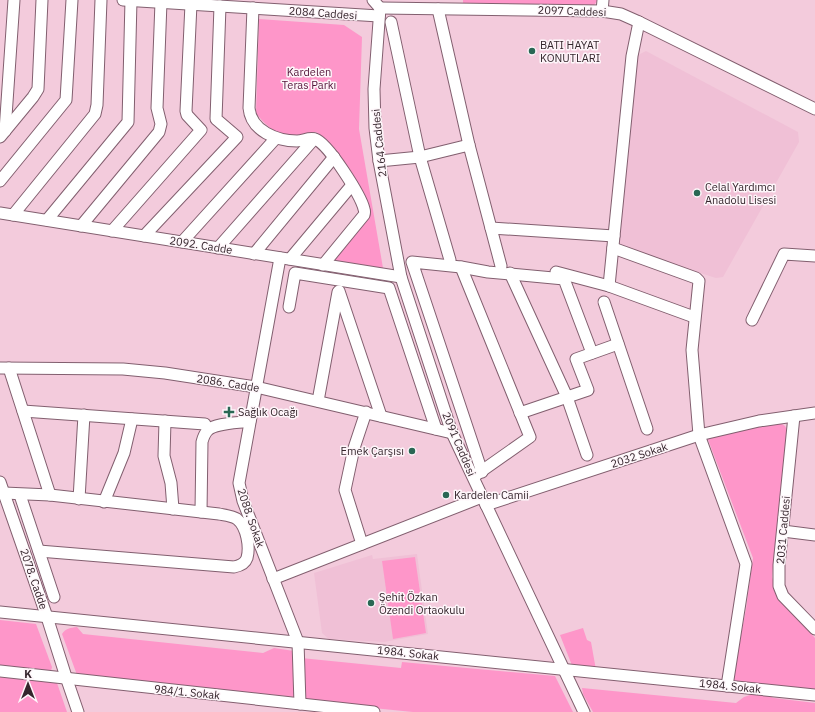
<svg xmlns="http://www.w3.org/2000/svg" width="815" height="712" viewBox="0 0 815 712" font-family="'IBM Plex Sans',sans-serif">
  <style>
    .built { fill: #f0c0d6 }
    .green { fill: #fe96c9 }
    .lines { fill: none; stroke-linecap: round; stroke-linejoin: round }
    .minor-casing { stroke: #825f6f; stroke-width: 13 }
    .minor { stroke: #fff; stroke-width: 11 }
    .poi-dot { fill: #296754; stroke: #fef6fa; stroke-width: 1.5 }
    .labels { text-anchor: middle; stroke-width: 3; stroke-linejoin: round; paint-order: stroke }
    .street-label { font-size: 11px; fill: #34252c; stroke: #fef6fa }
    .poi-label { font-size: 11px; fill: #34252c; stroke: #fef6fa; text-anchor: start }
    .park-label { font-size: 11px; fill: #541338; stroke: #fef6fa }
  </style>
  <rect width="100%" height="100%" fill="#f3cbdc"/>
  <g class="built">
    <polygon points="646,51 798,132 799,142 723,277 716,278 621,248 618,244 636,56"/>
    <polygon points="417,554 428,634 384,642 329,639 322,633 314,573 372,555 373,559"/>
  </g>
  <g class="green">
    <polygon points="463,0 598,0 594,5 463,3"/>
    <path d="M259,19L344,25L362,37L359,129L383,268L332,260L367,213L365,197L322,136L316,132C308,132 301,135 293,136C278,137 265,125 256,113Z"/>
    <polygon points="779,422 785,426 787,430 772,577 779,598 815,638 815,692 732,683 746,609 753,558 707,437"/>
    <polygon points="415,557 426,633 393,639 382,561"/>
    <polygon points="0,620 36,624 52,667 51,671 48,673 0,669"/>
    <path d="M77,627L83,634L263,653L274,648L294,651L296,697L77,675L62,634C66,628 70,628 77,627Z"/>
    <polygon points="583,628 587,640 591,642 596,670 573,668 560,635"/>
    <polygon points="301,658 401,668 402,662 555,676 573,712 413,712 303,701"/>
    <polygon points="0,677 57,683 67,712 0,712"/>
    <polygon points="582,688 736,703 744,697 753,694 768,696 774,698 815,703 815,712 593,712 583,694"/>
  </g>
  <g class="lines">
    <defs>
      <g id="minor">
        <polyline points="123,0 379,16"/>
        <polyline points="373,0 380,8"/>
        <path d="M253,8L249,108C251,131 277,141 297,141C303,141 309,137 315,139C328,143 361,196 364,209C365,212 365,212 364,215L323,265"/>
        <polyline points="380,8 374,89 375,128 379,161 401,277 452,433 584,712"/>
        <polyline points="380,8 602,11 621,14 639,22 815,109"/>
        <polyline points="438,9 469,145 501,266"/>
        <polyline points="602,11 603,0"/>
        <polyline points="391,22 420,157 450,260"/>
        <polyline points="5,131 14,0"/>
        <polyline points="0,137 33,97 38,89 42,0"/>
        <polyline points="379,161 420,157 469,145"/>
        <polyline points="0,181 66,100 72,0"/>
        <polyline points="0,213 401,277"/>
        <polyline points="13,215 95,114 97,105 101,0"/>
        <polyline points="47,220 128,122 131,0"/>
        <polyline points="81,226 159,132 161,124 157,108 161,2"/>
        <polyline points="491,228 614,236"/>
        <polyline points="112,231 201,130 187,115 186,111 191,4"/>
        <polyline points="144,236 237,137 216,119 220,6"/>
        <polyline points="182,242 276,138"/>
        <polyline points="218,248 314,139"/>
        <polyline points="613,248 696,278 699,281 692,350 699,435 746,564 727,686"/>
        <polyline points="254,254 334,157"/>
        <polyline points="280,258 239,483 243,501 298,642 300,704"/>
        <polyline points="290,259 352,185"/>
        <polyline points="461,267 530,437 476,475"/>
        <polyline points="556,272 609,286 694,317"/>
        <polyline points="510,273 567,397 587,455"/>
        <polyline points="609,286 632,56 639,22"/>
        <polyline points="339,291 381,416"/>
        <polyline points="604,302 647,429"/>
        <polyline points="289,307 295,273 389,288 436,429"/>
        <polyline points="752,320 784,254 815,256"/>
        <polyline points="0,368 123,369 165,373 256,387 452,433"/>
        <polyline points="9,368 50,495"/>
        <polyline points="318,401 338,292"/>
        <polyline points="23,411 205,424"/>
        <polyline points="520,413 588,390 576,359 618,344"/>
        <polyline points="794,416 779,565 779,586 783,596 815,629"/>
        <polyline points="165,421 164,456 171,483 173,509"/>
        <polyline points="482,472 412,262 461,267 488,272 564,279 592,353"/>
        <polyline points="0,482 47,617 66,677 78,712"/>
        <path d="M4,493L50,495L219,514C224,515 233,516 237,519C247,527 250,547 247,558C245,564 239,566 234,567L39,551"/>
        <polyline points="20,495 54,597"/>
        <polyline points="79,499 84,415"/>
        <polyline points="104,502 124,453 132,419"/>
        <polyline points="486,505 699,435 759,421 815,413"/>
        <path d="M201,512L202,442C203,438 205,433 208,430C216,423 239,423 250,421"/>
        <polyline points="783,531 815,535"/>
        <polyline points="362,544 345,490 354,448 366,412"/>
        <polyline points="273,579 482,497"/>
        <polyline points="0,612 815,695"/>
        <polyline points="0,671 374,712"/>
      </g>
    </defs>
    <use href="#minor" class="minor-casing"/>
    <use href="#minor" class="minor"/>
  </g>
  <g class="poi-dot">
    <circle cx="532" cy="51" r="4"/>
    <circle cx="697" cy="193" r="4"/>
    <path d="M227 406h4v4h4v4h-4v4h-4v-4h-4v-4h4z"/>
    <circle cx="412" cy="451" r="4"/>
    <circle cx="446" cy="495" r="4"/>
    <circle cx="371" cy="603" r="4"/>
  </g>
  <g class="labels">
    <g class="street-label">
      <text transform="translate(572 11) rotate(2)" y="4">2097 Caddesi</text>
      <text transform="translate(323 13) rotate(4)" y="4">2084 Caddesi</text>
      <text transform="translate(379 143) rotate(-96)" y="4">2164 Caddesi</text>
      <text transform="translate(201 245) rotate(9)" y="4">2092. Cadde</text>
      <text transform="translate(228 383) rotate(9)" y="4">2086. Cadde</text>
      <text transform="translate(459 444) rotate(67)" y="4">2091 Caddesi</text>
      <text transform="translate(639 455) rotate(-18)" y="4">2032 Sokak</text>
      <text transform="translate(251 518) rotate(71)" y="4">2088. Sokak</text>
      <text transform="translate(783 530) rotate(-85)" y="4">2031 Caddesi</text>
      <text transform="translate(34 579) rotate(71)" y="4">2078. Cadde</text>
      <text transform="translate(408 653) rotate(6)" y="4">1984. Sokak</text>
      <text transform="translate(730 686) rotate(6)" y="4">1984. Sokak</text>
      <text transform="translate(187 692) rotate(6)" y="4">984/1. Sokak</text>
    </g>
    <g class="poi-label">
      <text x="540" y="49">BATI HAYAT<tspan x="540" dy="13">KONUTLARI</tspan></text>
      <text x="705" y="191">Celal Yardımcı<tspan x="705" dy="13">Anadolu Lisesi</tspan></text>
      <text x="238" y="416">Sağlık Ocağı</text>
      <text x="404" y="455" text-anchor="end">Emek Çarşısı</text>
      <text x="454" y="499">Kardelen Camii</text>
      <text x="379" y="601">Şehit Özkan<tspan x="379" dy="13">Özendi Ortaokulu</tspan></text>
    </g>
    <g class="park-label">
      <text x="309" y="76">Kardelen<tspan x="309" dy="13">Teras Parkı</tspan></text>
    </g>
  </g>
  <g transform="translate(28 684)" stroke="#fef6fa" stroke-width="3" paint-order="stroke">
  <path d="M0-3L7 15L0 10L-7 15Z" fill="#34252c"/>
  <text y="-6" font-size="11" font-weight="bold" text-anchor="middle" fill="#34252c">K</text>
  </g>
</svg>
